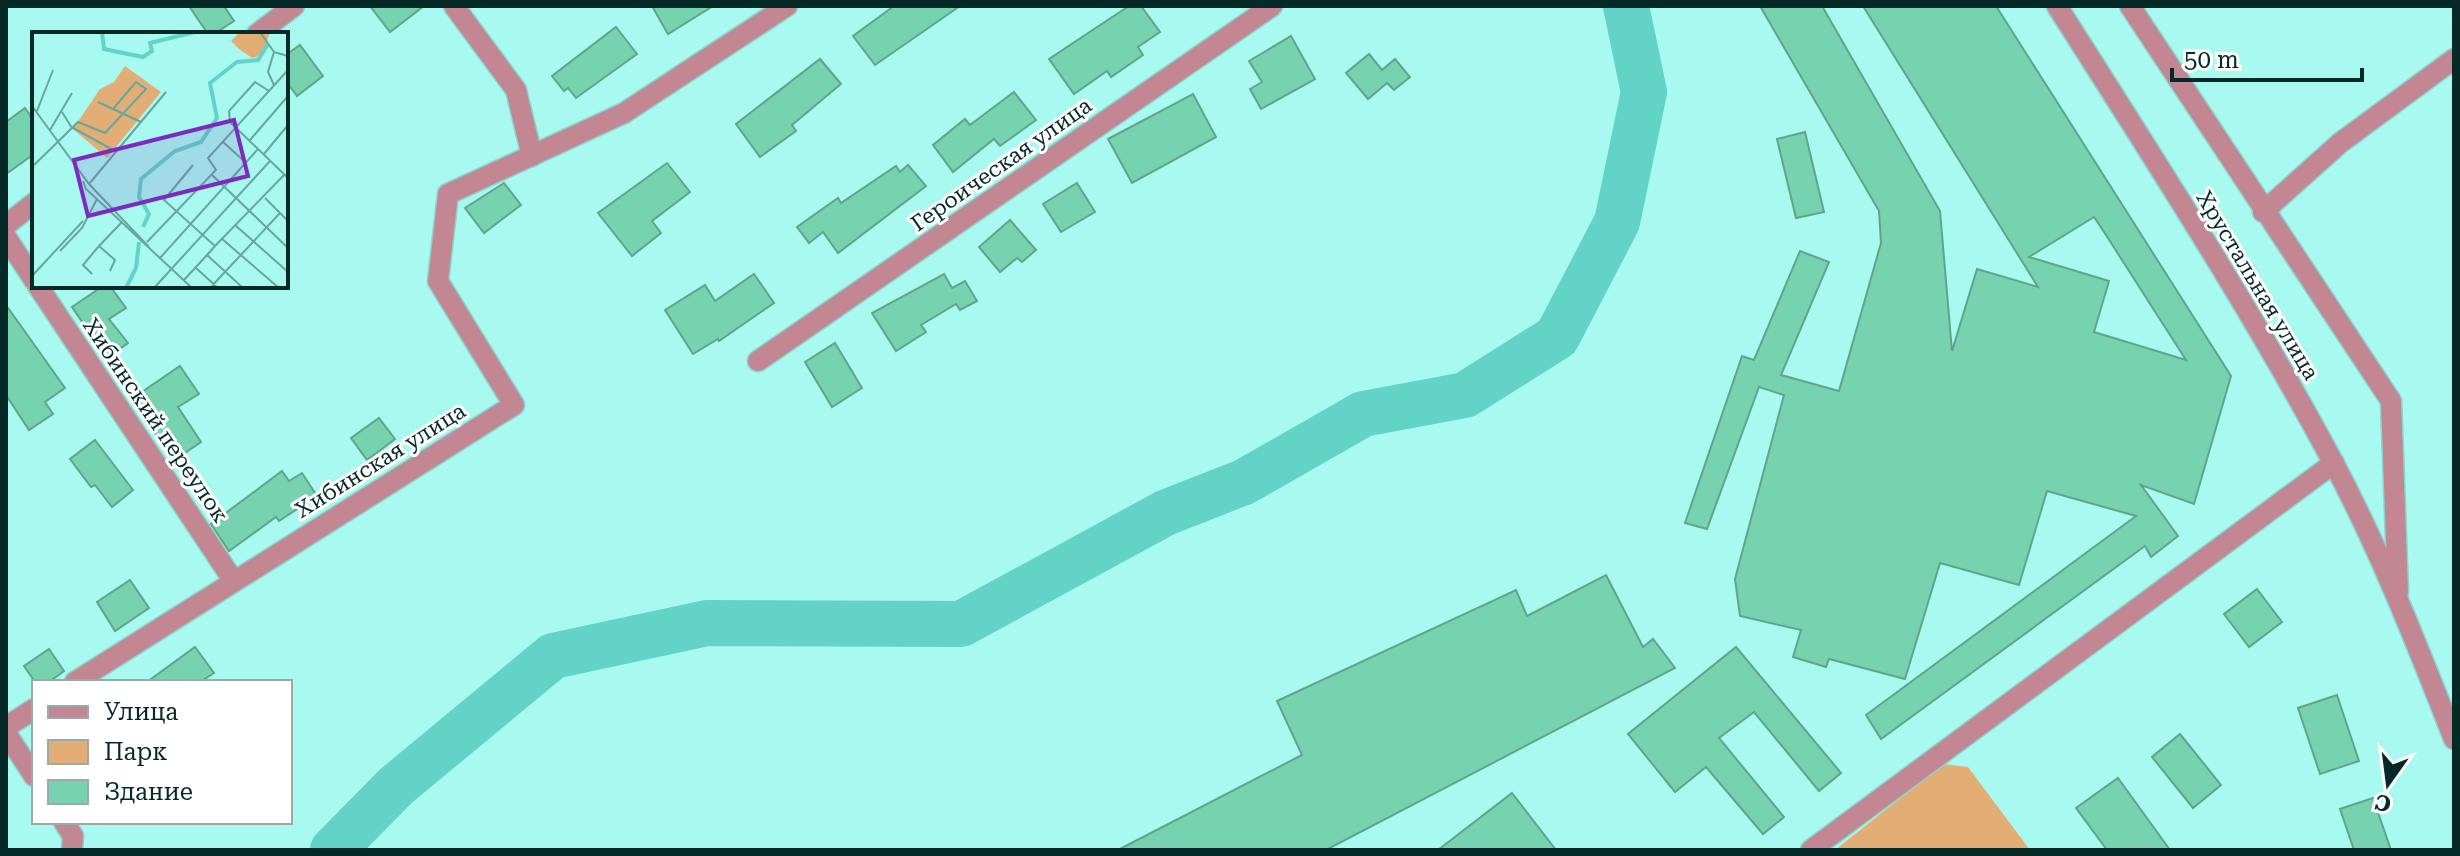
<svg xmlns="http://www.w3.org/2000/svg" width="2460" height="856" viewBox="0 0 2460 856" font-family="'Roboto Serif',serif">
  <style>
    .green { fill: #e3ad76 }
    .lines { fill: none; stroke-linecap: round; stroke-linejoin: round }
    .river { stroke: #63d3c7; stroke-width: 46 }
    .building { fill: #77d3af; stroke: #61a489; stroke-width: 2; fill-rule: evenodd }
    .minor-casing { stroke: #8bd4cc; stroke-width: 23 }
    .minor { stroke: #c28793; stroke-width: 20 }
    .labels { text-anchor: middle; stroke-width: 6; stroke-linejoin: round; paint-order: stroke }
    .street-label { font-size: 22px; fill: #052926; stroke: #fff }
    .inset-river { fill: none; stroke: #63d3c7; stroke-width: 4 }
    .inset-road { fill: none; stroke: #67a69f; stroke-width: 2 }
    .view { fill: #7b2cbf; fill-opacity: 0.15; stroke: #7b2cbf; stroke-width: 4 }
    .inset-edge { fill: none; stroke: #052926; stroke-width: 4 }
  </style>
  <rect width="100%" height="100%" fill="#a8faf0"/>
  <polygon class="green" points="1943,764 1968,767 2030,850 1835,850"/>
  <g class="lines">
    <polyline class="river" points="333,850 396,786 553,656 707,623 961,624 1165,513 1244,482 1363,414 1465,395 1557,337 1617,222 1644,92 1626,6"/>
  </g>
  <g class="building">
    <polygon points="189,6 224,6 234,21 214,34 208,34"/>
    <polygon points="370,6 424,6 390,32"/>
    <polygon points="652,6 713,6 668,34"/>
    <polygon points="894,6 960,6 875,65 853,36"/>
    <polygon points="1129,6 1141,6 1160,32 1138,47 1143,55 1111,77 1107,71 1074,94 1049,59"/>
    <path d="M1760,6H1822L1940,211L1952,351L1977,269L2038,287L1863,6H1996L2231,376L2194,504L2141,485L2178,536L2151,557L2145,546L1881,739L1866,715L2136,516L2047,491L2019,585L1940,563L1905,679L1829,659L1826,667L1793,657L1801,630L1740,616L1735,579L1784,395L1759,387L1707,529L1685,523L1742,356L1754,360L1800,251L1829,262L1781,375L1839,391L1881,243L1879,211ZM2094,217L2106,235L2186,360L2094,332L2109,281L2029,257Z"/>
    <polygon points="616,27 637,54 576,98 568,88 564,91 552,76"/>
    <polygon points="1291,36 1315,79 1261,109 1250,89 1262,82 1249,61"/>
    <polygon points="300,45 323,76 297,96 286,81 286,55"/>
    <polygon points="1369,54 1382,70 1395,59 1410,77 1394,90 1387,83 1368,99 1346,73"/>
    <polygon points="820,59 841,84 792,125 796,131 760,157 736,124"/>
    <polygon points="1014,92 1036,120 1000,146 994,139 953,172 933,145 965,119 970,125"/>
    <polygon points="1193,94 1216,137 1132,183 1108,139"/>
    <polygon points="25,108 34,121 34,154 6,174 6,122"/>
    <polygon points="1805,132 1824,212 1796,218 1777,139"/>
    <polygon points="667,163 690,192 652,221 661,233 632,256 598,213"/>
    <polygon points="908,165 926,186 838,253 823,232 809,243 797,227 838,198 841,203 896,166 900,172"/>
    <polygon points="504,183 521,205 484,233 465,208"/>
    <polygon points="1077,183 1095,212 1061,232 1043,204"/>
    <polygon points="1010,220 1036,250 1022,262 1017,258 1000,272 979,247"/>
    <polygon points="754,274 774,303 719,341 718,339 693,354 665,310 705,285 715,301"/>
    <polygon points="944,274 952,288 965,281 977,301 960,310 956,304 921,325 926,332 896,351 872,313"/>
    <polygon points="103,286 110,286 126,308 109,319 128,343 107,358 72,307"/>
    <polygon points="6,305 65,388 45,402 53,414 29,430 6,395"/>
    <polygon points="835,343 862,388 832,407 805,362"/>
    <polygon points="180,366 199,394 178,407 201,442 173,461 133,398"/>
    <polygon points="379,418 395,439 367,460 351,438"/>
    <polygon points="95,440 133,490 112,507 95,485 91,487 70,459"/>
    <polygon points="282,471 289,481 302,473 317,496 279,521 276,517 229,551 211,524"/>
    <polygon points="1606,575 1643,647 1653,639 1675,668 1326,850 1118,850 1302,755 1277,701 1516,590 1527,616"/>
    <polygon points="130,580 149,608 115,631 97,602"/>
    <polygon points="2257,589 2282,622 2249,647 2224,614"/>
    <polygon points="195,647 214,673 200,682 147,682"/>
    <polygon points="1736,647 1841,773 1819,791 1754,712 1719,738 1784,817 1763,834 1706,767 1675,792 1628,734"/>
    <polygon points="49,649 64,671 49,682 35,682 24,666"/>
    <polygon points="2337,695 2359,761 2320,774 2298,708"/>
    <polygon points="2180,734 2221,785 2193,808 2152,757"/>
    <polygon points="2118,778 2170,850 2107,850 2076,808"/>
    <polygon points="1512,793 1556,850 1438,850"/>
    <polygon points="2373,798 2391,850 2354,850 2340,809"/>
  </g>
  <g class="lines">
    <defs>
      <g id="minor">
        <polyline points="454,6 516,90 532,156"/>
        <path d="M2057,6C2152,156 2249,305 2333,462C2380,550 2417,645 2454,739"/>
        <polyline points="2130,6 2391,401 2398,592"/>
        <polyline points="257,34 294,6"/>
        <polyline points="2263,212 2340,143 2454,59"/>
        <polyline points="6,225 34,203"/>
        <polyline points="6,237 34,280"/>
        <polyline points="38,286 233,580"/>
        <polyline points="758,361 1272,6"/>
        <polyline points="75,682 514,405 438,281 448,194 624,113 787,6"/>
        <polyline points="6,727 34,709"/>
        <polyline points="6,733 34,776"/>
        <polyline points="64,822 73,836 72,850"/>
        <polyline points="1811,850 2334,463"/>
      </g>
    </defs>
    <use href="#minor" class="minor-casing"/>
    <use href="#minor" class="minor"/>
  </g>
  <g class="labels">
    <g class="street-label">
      <text transform="translate(1001 164) rotate(-35)" y="8">Героическая улица</text>
      <text transform="translate(2258 285) rotate(59)" y="8">Хрустальная улица</text>
      <text transform="translate(156 420) rotate(56)" y="8">Хибинский переулок</text>
      <text transform="translate(380 460) rotate(-32)" y="8">Хибинская улица</text>
    </g>
  </g>
  <g transform="translate(32 32)">
    <rect width="256" height="256" fill="#a8faf0"/>
    <path d="M208,0H238L230,23L220,26L207,17L199,9ZM93,34L129,60L75,126L41,97L68,57L82,50Z" fill="#e3ad76"/>
    <path class="inset-river" d="M70,0L72,17L111,25L120,19L118,11L163,0M111,195L117,182L107,165L109,147L143,119L169,110L185,86L178,51L205,30L226,28L236,12M94,256L104,236L107,210"/>
    <path class="inset-road" d="M228,0L242,20M242,53L236,40L242,20L256,24M237,59L223,50L197,79L198,90L256,146M66,70L109,90M0,74L57,152L117,215M5,79L21,38M40,96L46,90L73,101L114,57L104,50L81,77M41,96L83,119M18,98L40,61M218,108L256,64M191,110L212,129M232,122L256,93M161,133L132,168L183,214L175,223L211,256M1,134L40,96L30,80M179,142L256,216M51,149L54,157L160,256M57,152L134,60M233,166L256,189M203,193L256,240M189,206L247,256M115,210L184,138L176,126L256,38M183,214L253,142M28,219L50,196L65,167M128,226L226,117M164,236L186,256M78,239L83,228L67,214L90,190M60,242L51,233L67,214M0,244L51,189M152,248L175,223M122,256L238,129M178,256L248,181"/>
    <path class="view" d="M202,88L216,144L56,184L42,128Z"/>
    <rect width="256" height="256" class="inset-edge"/>
  </g>
  <rect width="2460" height="856" fill="none" stroke="#052926" stroke-width="16"/>
  <rect x="32" y="680" width="260" height="144" fill="#ffffff" stroke="#9ba9a8" stroke-width="2"/>
  <rect x="48" y="706" width="40" height="12" fill="#c28793" stroke="#9ba9a8" stroke-width="2"/>
  <text x="104" y="720" font-size="24" fill="#052926">Улица</text>
  <rect x="48" y="740" width="40" height="24" fill="#e3ad76" stroke="#9ba9a8" stroke-width="2"/>
  <text x="104" y="760" font-size="24" fill="#052926">Парк</text>
  <rect x="48" y="780" width="40" height="24" fill="#77d3af" stroke="#9ba9a8" stroke-width="2"/>
  <text x="104" y="800" font-size="24" fill="#052926">Здание</text>
  <g transform="translate(2388 784) rotate(194)" stroke="#ffffff" stroke-width="6" paint-order="stroke">
  <path d="M0-6L14 30L0 20L-14 30Z" fill="#052926"/>
  <text y="-12" font-size="22" font-weight="bold" text-anchor="middle" fill="#052926">С</text>
  </g>
  <path d="M2172 68v12h190v-12" fill="none" stroke="#052926" stroke-width="4"/>
  <text x="2184" y="68" font-size="24" fill="#052926" stroke="#ffffff" stroke-width="6" paint-order="stroke">50 m</text>
</svg>
